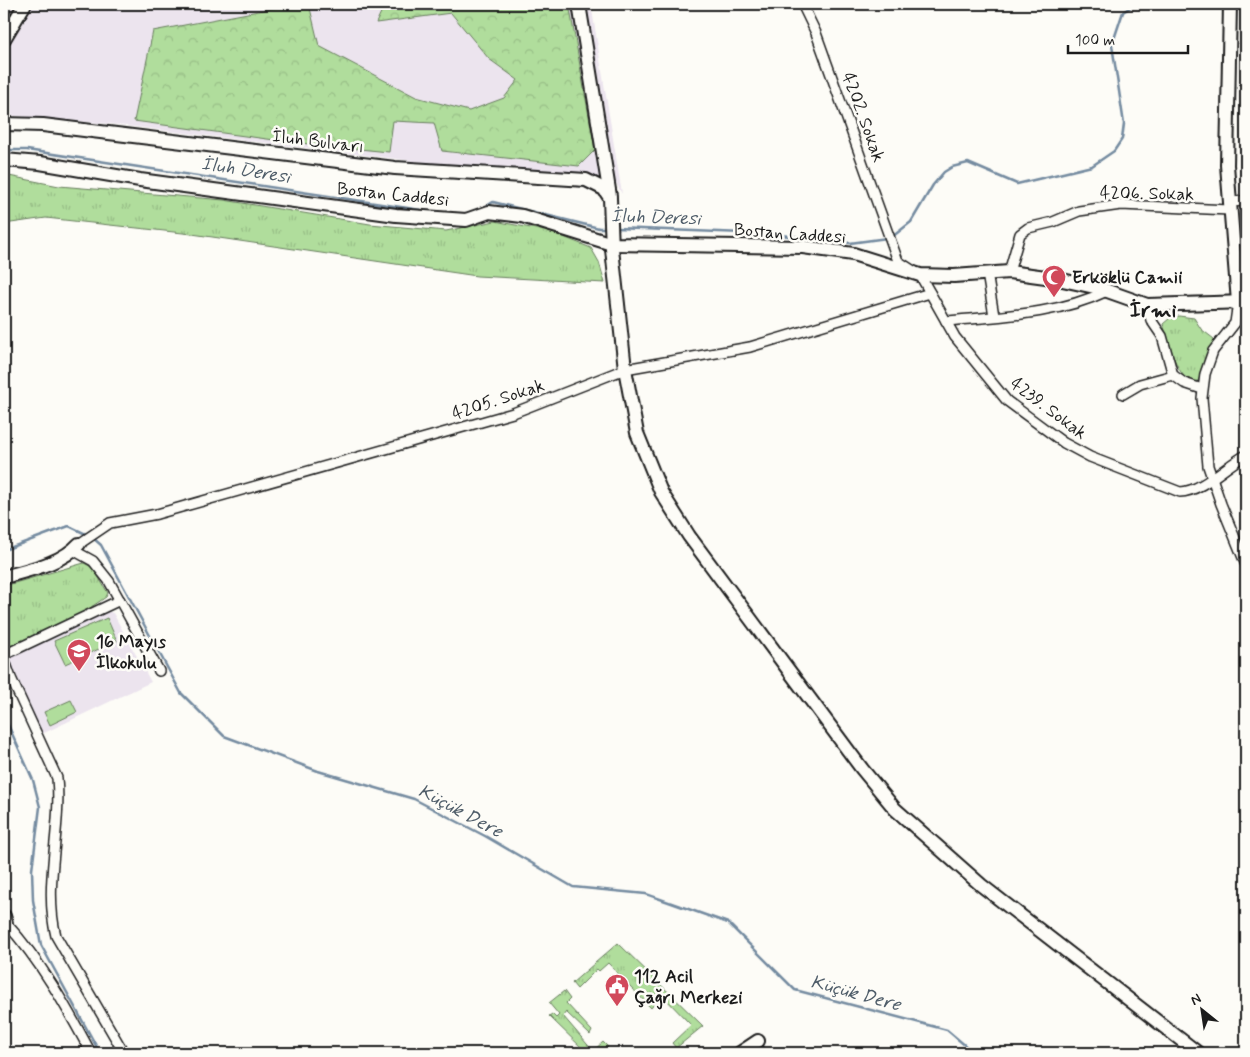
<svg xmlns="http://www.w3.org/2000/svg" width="1250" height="1057" viewBox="0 0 1250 1057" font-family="Mynerve,sans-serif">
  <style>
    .built { fill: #ece4ee }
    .grass { fill: url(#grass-tufts); stroke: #667c5c }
    .forest { fill: url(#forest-crowns); stroke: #667c5c }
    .pitch { fill: #b0dd9c; stroke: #667c5c }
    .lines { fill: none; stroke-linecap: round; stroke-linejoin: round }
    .stream { stroke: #748ba0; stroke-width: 2.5 }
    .street-casing { stroke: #1c1c1c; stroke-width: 12 }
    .secondary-casing { stroke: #1c1c1c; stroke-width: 16 }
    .street { stroke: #fdfcf7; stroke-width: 9 }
    .secondary { stroke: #fdfcf7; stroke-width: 12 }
    .labels { text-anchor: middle; stroke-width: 5; stroke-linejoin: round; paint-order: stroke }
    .street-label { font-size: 18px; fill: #1c1c1c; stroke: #fdfcf7 }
    .poi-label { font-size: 18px; font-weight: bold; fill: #1c1c1c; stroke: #fdfcf7; text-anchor: start }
    .water-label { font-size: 19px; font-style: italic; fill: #4f5d69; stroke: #fdfcf7 }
    .district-label { font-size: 22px; font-weight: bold; fill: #1c1c1c; stroke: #fdfcf7 }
  </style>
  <defs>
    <pattern id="grass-tufts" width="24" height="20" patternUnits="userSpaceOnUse" patternTransform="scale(1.25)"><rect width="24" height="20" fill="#b0dd9c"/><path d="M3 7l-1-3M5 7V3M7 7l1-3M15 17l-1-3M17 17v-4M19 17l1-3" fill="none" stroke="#97bd86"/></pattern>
    <pattern id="forest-crowns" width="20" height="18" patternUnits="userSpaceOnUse" patternTransform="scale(1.25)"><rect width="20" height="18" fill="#b0dd9c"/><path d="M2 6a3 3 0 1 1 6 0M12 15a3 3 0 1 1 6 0" fill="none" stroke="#97bd86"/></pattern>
  </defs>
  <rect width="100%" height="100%" fill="#fdfcf7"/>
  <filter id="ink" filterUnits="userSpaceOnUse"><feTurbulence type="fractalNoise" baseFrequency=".02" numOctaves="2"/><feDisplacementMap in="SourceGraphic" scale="10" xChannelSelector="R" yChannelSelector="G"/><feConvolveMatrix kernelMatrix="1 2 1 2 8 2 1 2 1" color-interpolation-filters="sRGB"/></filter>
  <g filter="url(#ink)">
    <g class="built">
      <polygon points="4,4 591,4 622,194 615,181 580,174 462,167 110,124 4,115"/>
      <polygon points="105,610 113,613 151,682 42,734 8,663 12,657"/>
    </g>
    <g class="grass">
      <polygon points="4,175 59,186 224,200 370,224 446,231 495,221 551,232 591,248 599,262 605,283 477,276 192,234 46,218 4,224"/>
      <path d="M1179,316L1194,318L1201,329L1214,339C1207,353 1205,368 1198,381L1192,383C1174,372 1170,344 1163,324L1170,318Z"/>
      <polygon points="84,563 93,568 108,593 106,597 78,616 12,646 5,642 4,586"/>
      <polygon points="618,943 703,1026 676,1048 672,1043 691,1025 662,995 651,1008 608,963 599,971 597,969 577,989 572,983"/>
      <polygon points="564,991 570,999 566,1003 592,1031 590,1035 566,1012 563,1016 593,1051 603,1042 608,1047 602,1053 587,1053 549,1016 552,1014 556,1018 559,1015 549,1003"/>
    </g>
    <polygon class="forest" points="295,4 309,4 319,46 416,97 469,111 504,98 518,80 489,59 451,13 376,23 385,4 569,4 595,150 579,166 442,151 434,123 393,121 389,152 289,142 134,121 153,31"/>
    <g class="pitch">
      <polygon points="107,618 117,641 65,664 54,641"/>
      <polygon points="71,700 77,712 50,725 44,712"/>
    </g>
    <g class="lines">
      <g class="stream">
        <polyline points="4,150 27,150 434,212"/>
        <polyline points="485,207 493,202 599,228 608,228"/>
        <polyline points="616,228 772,234 850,243 887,238"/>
        <polyline points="892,237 911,222 933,185 944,172 952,167 968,163 1017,184 1092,166 1114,151 1122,139 1124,124 1112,45 1123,12 1135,4"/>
        <polyline points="93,538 101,545 181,693 224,736 318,771 414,799 485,836 573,887 646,894 728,923 795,990 947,1030 974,1053"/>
        <polyline points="4,550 69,526 88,535"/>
        <polyline points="4,716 33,780 40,807 32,870 33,900 41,945 100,1053"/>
      </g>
      <defs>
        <g id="street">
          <path d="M802,4L816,33L898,261L920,275L955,337L1007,401L1064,443L1090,457L1180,492C1201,492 1227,465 1246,455"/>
          <polyline points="4,5 5,4"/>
          <polyline points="1229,202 1246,201"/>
          <polyline points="1009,272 1020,234 1028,228 1053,222 1079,211 1121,205 1229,210"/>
          <polyline points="987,273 994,316"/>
          <polyline points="1238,302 1235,323 1213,351 1205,374 1202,398 1208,466 1221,504 1246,565"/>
          <polyline points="1147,305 1151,320 1162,336 1173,375 1184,383 1202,389"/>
          <path d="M946,321C1001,316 1057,315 1107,291"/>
          <polyline points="1123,394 1140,384 1173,375"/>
          <polyline points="79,544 110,523 157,514 513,413 625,369 750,347 930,293"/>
          <polyline points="73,550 93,561 109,581 159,671"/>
          <polyline points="4,655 120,600"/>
          <path d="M4,658L11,678L57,778C62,831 43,884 56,936L124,1053"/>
          <path d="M4,923H6C41,961 67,1008 91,1053"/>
        </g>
        <g id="secondary">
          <polyline points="579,4 610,196"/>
          <polyline points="1230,4 1227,165 1238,302"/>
          <polyline points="4,39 25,4"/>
          <polyline points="4,124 43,125 395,168 586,180 604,189 610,198 612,249 625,369 637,433 661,492 689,536 862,769 895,809 981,885 1198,1053"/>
          <polyline points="4,160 40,163 140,180 396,215 466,220 489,212 522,216 612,244 803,247 853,254 920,275 954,276 1009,272 1053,278 1099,288 1147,305 1246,302"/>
          <path d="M4,577C28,570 61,564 79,544"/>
          <polyline points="4,916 6,923"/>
          <polyline points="740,1053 758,1041"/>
        </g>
      </defs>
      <use href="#street" class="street-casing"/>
      <use href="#secondary" class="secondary-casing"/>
      <use href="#street" class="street"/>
      <use href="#secondary" class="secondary"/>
    </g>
  </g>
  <defs>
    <symbol id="mosque-pin" viewBox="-11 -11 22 30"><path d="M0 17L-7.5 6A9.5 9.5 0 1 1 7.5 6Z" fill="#d1495b" stroke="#fdfcf7"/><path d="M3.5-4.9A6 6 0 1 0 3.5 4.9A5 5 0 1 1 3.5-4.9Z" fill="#fff"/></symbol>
    <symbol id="school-pin" viewBox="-11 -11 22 30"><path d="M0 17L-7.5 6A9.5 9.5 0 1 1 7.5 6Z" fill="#d1495b" stroke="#fdfcf7"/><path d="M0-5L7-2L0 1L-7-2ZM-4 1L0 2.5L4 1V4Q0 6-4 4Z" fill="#fff"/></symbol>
    <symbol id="civic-pin" viewBox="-11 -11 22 30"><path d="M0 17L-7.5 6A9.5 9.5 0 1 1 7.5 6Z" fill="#d1495b" stroke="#fdfcf7"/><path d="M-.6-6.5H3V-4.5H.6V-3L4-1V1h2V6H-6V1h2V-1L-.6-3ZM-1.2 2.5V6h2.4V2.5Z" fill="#fff"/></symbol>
  </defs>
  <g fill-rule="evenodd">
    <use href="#mosque-pin" x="1040" y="263" width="28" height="38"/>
    <use href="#school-pin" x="65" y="637" width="28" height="38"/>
    <use href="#civic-pin" x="603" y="972" width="28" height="38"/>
  </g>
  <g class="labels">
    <g class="street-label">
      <text transform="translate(864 117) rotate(70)" y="6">4202. Sokak</text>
      <text transform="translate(318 141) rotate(7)" y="6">İluh Bulvarı</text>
      <text transform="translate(1147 193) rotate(1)" y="6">4206. Sokak</text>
      <text transform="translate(393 194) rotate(6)" y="6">Bostan Caddesi</text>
      <text transform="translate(790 233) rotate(4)" y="6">Bostan Caddesi</text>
      <text transform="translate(498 399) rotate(-18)" y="6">4205. Sokak</text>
      <text transform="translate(1049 408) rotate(37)" y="6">4239. Sokak</text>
    </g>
    <g class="poi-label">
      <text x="1072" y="283">Erköklü Camii</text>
      <text x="96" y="647">16 Mayıs<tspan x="96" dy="21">İlkokulu</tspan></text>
      <text x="634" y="982">112 Acil<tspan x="634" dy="21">Çağrı Merkezi</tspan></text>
    </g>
    <g class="water-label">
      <text transform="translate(246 169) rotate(9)" y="7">İluh Deresi</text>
      <text transform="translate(656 216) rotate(2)" y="7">İluh Deresi</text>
      <text transform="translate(461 810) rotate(28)" y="7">Küçük Dere</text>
      <text transform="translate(856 992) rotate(15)" y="7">Küçük Dere</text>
    </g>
    <g class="district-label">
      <text x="1153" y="317">İrmi</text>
    </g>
  </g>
  <rect width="1250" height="1057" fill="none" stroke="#fdfcf7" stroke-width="20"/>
  <rect x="10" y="10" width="1230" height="1037" fill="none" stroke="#1c1c1c" stroke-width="2" filter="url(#ink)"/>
  <g transform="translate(1202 1010) rotate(330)" stroke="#fdfcf7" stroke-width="4" paint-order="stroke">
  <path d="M0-4L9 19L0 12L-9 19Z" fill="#1c1c1c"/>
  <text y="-8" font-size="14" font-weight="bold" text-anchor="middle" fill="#1c1c1c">N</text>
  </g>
  <path d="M1068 45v8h120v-8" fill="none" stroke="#1c1c1c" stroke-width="2.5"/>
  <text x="1075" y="45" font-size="15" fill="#1c1c1c" stroke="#fdfcf7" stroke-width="4" paint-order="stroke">100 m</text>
</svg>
